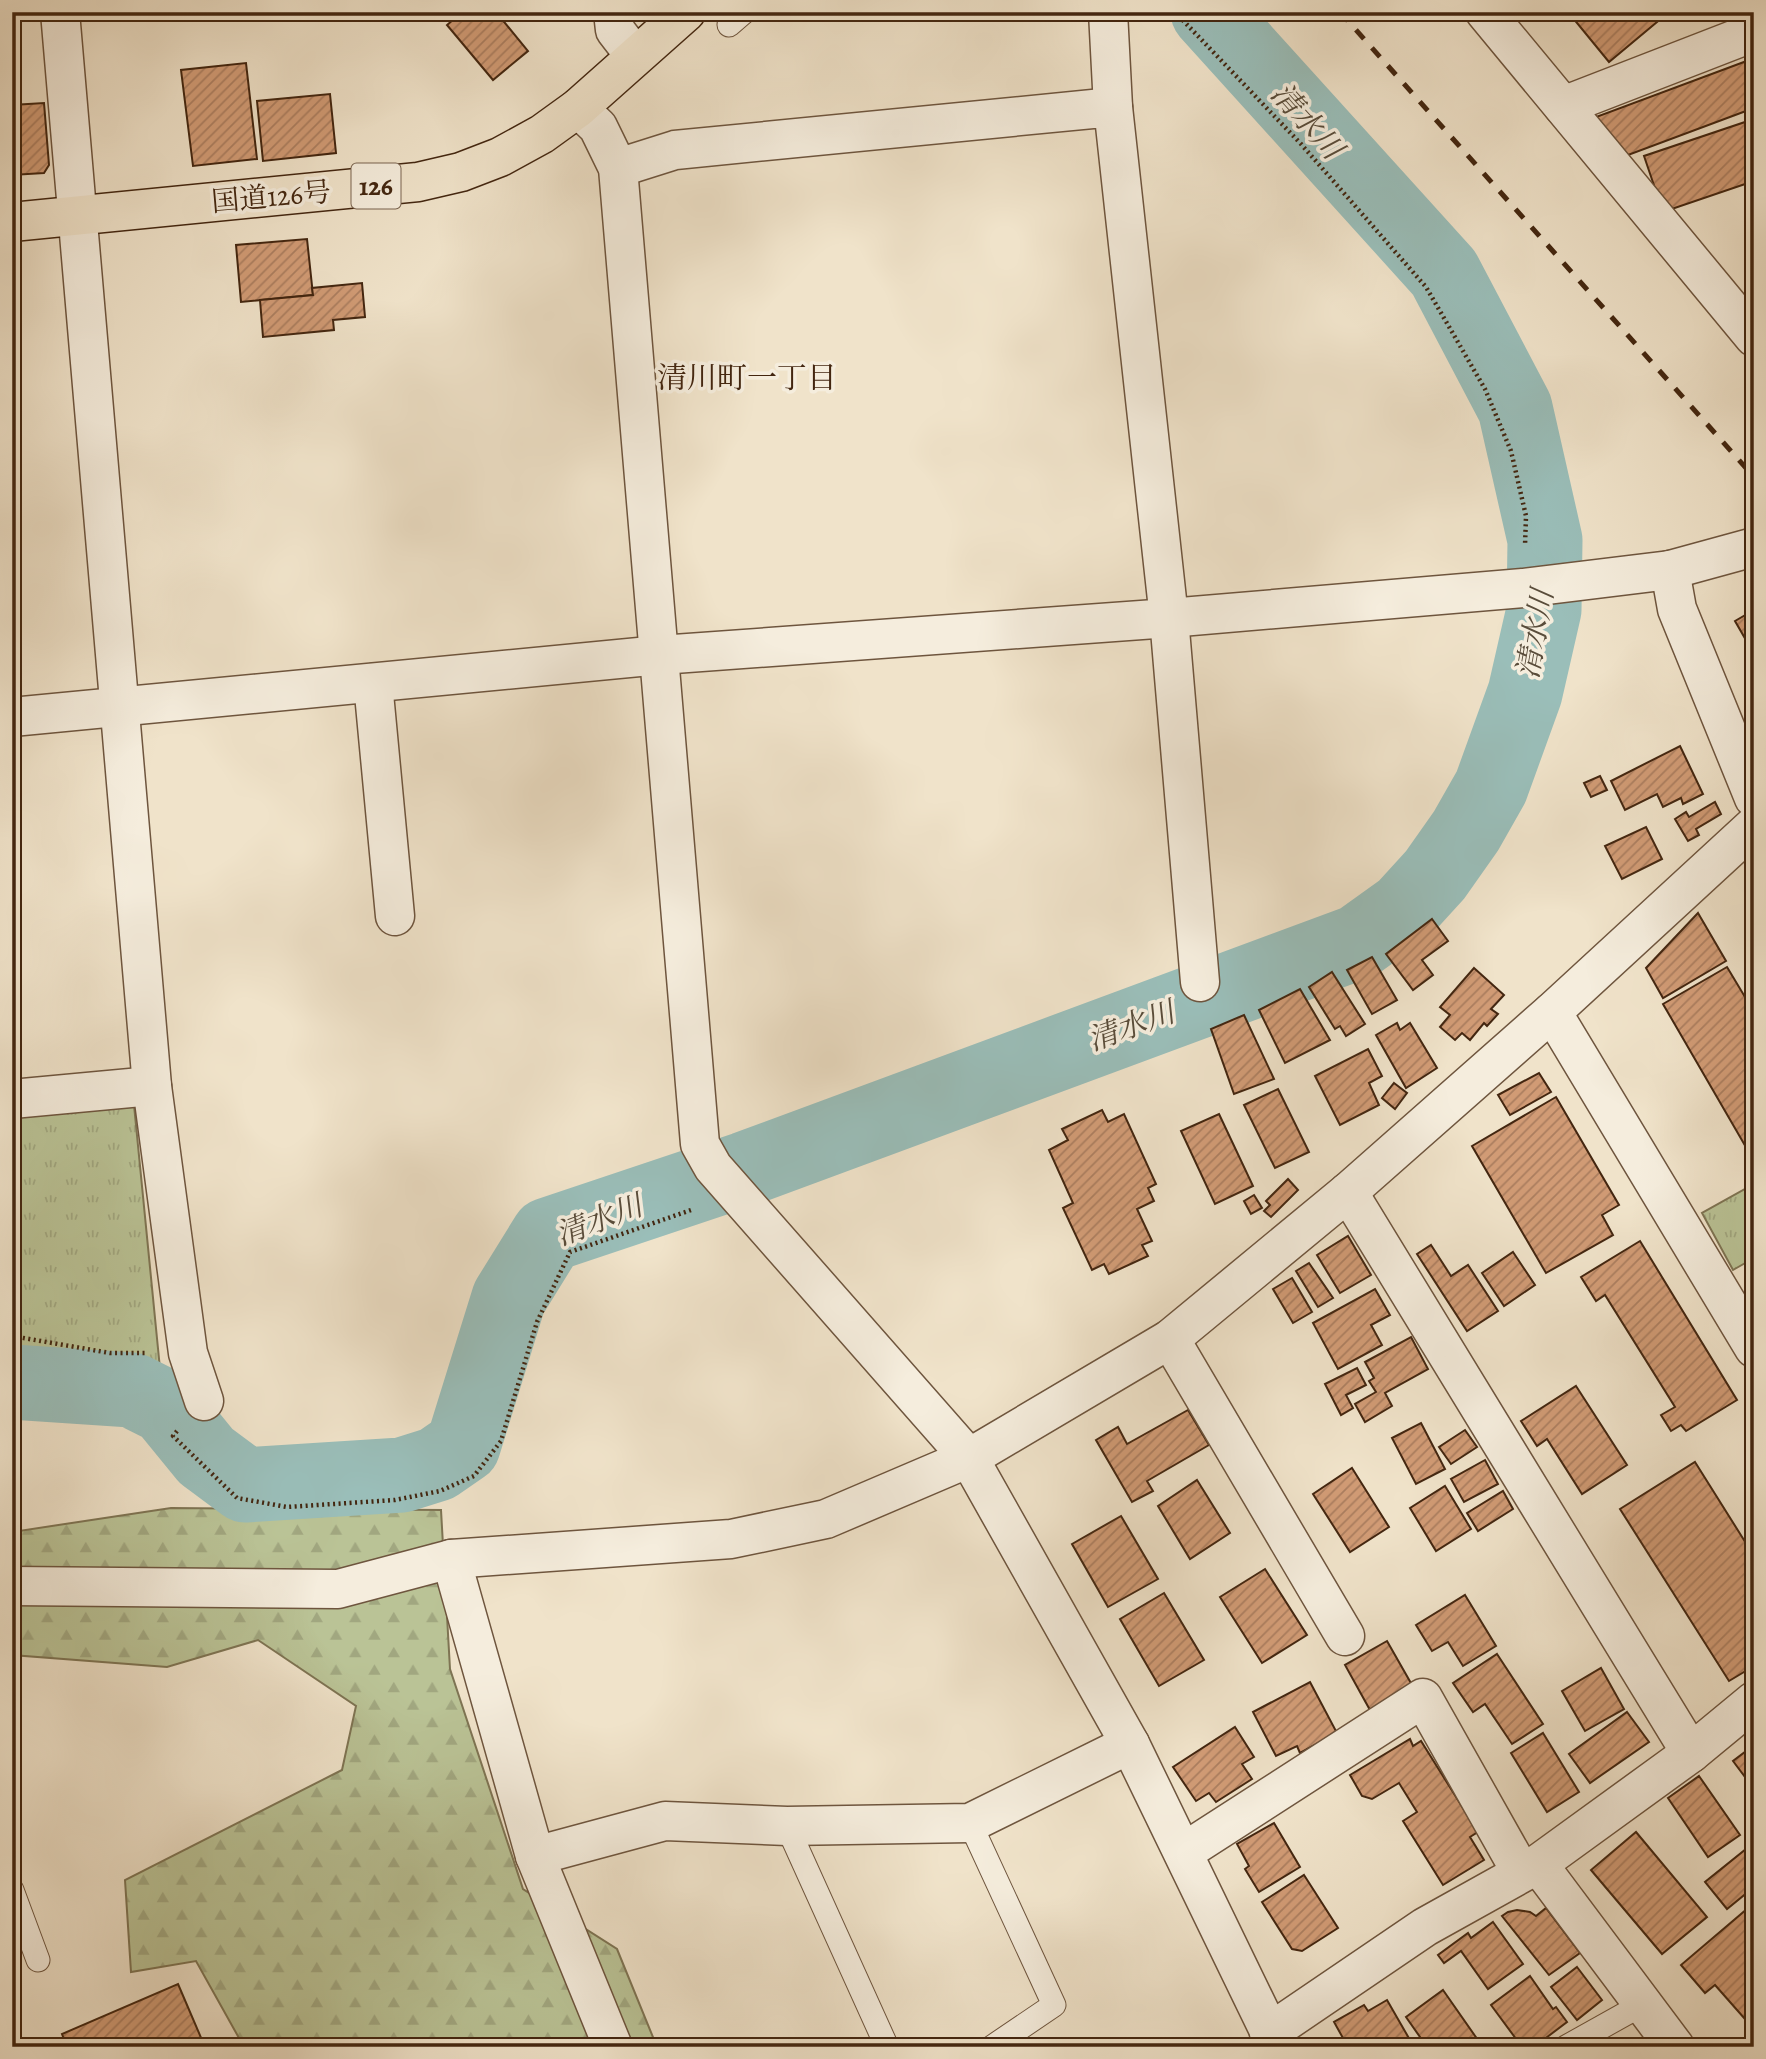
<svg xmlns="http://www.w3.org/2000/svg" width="1766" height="2059" viewBox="0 0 1766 2059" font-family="Alegreya,'Noto Serif JP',serif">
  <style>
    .forest { fill: url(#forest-firs); stroke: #7e7453; stroke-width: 2 }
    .park { fill: url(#park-tufts); stroke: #7e7453; stroke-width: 2 }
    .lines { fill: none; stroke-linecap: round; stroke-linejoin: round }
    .river { stroke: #9abeb9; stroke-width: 75 }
    .building { fill: url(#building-hatch); stroke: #432610; stroke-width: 2 }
    .service-casing { stroke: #6e553e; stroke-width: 25 }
    .minor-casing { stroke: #6e553e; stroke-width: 41 }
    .tertiary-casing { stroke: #6e553e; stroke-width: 41 }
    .trunk-casing { stroke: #432610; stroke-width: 41 }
    .path { stroke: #432610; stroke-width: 4.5; stroke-dasharray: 2 3.5; stroke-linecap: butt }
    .service { stroke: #f5eddd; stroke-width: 23 }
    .minor { stroke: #f5eddd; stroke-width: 38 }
    .tertiary { stroke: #f5eddd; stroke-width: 38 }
    .trunk { stroke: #f0e3ca; stroke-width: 38 }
    .rail { stroke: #432610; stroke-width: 5; stroke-dasharray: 12 12; stroke-linecap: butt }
    .labels { text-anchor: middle; stroke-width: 7; stroke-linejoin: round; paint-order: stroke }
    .shield { fill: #f5eddd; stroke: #78624e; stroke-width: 2 }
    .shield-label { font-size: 26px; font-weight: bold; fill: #432610 }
    .street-label { font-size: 28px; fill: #432610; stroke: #f5eddd }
    .water-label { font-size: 30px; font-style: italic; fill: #594c3a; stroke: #f5eddd }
    .neighbourhood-label { font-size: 30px; fill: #432610; stroke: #f5eddd }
  </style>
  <defs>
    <pattern id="forest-firs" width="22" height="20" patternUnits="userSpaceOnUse" patternTransform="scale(1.75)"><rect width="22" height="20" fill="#bac396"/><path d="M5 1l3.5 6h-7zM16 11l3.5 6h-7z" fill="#a1a780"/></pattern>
    <pattern id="park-tufts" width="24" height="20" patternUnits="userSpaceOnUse" patternTransform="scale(1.75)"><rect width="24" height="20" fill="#bac396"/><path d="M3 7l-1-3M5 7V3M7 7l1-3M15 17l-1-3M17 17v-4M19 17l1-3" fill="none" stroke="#a1a780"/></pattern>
    <pattern id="building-hatch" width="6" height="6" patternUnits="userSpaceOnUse" patternTransform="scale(1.75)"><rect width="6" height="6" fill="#d19b75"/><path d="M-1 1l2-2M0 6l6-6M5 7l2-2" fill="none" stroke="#ab7e5f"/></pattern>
  </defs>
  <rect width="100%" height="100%" fill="#f0e3ca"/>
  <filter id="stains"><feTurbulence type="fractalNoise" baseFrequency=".00286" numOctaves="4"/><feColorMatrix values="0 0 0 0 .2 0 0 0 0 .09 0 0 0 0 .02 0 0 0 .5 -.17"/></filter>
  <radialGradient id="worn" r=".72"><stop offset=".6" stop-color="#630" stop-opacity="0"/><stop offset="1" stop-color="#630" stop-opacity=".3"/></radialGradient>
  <polygon class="forest" points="171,1508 441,1510 450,1669 523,1889 617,1949 657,2047 244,2047 196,1961 131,1972 125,1880 342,1770 356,1706 258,1640 167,1667 12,1655 12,1532"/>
  <g class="park">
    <polygon points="134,1105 161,1379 130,1371 12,1355 12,1116"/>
    <polygon points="1754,1184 1754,1258 1733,1270 1702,1213"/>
  </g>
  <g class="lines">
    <polyline class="river" points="12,1382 132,1390 166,1407 206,1456 245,1485 402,1475 437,1464 463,1446 509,1298 548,1235 745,1169 1358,942 1404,909 1435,875 1466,831 1491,787 1525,693 1544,610 1545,540 1515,408 1444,273 1208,12"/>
  </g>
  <g class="building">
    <polygon points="462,12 496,12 528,51 493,80 447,25"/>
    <polygon points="1568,12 1669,12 1609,62"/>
    <polygon points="1752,59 1754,108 1612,161 1596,117"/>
    <polygon points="246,63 257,159 193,166 181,70"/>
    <polygon points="330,94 336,153 263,161 257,101"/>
    <polygon points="44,103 49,165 44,173 12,175 12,105"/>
    <polygon points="1754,119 1754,181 1663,212 1644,156"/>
    <polygon points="307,239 313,295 241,302 236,245"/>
    <polygon points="362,283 365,317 333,320 334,330 263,337 260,300 313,295 312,288"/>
    <polygon points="1754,610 1754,654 1735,621"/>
    <polygon points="1680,746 1703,794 1683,804 1681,798 1663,807 1657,794 1625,810 1611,781"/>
    <polygon points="1600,776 1607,790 1591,797 1584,783"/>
    <polygon points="1715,802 1721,814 1696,829 1699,835 1688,841 1675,819 1686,812 1689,817"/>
    <polygon points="1646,827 1662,859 1622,879 1605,846"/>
    <polygon points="1698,913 1726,961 1663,998 1646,968"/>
    <polygon points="1432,919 1448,941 1422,960 1433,975 1413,990 1386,954"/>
    <polygon points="1372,957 1397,1000 1372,1014 1347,970"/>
    <polygon points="1727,967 1754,1012 1754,1161 1663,1004"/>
    <polygon points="1474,968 1504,995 1491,1009 1498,1014 1487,1026 1484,1023 1470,1040 1462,1033 1455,1040 1440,1027 1450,1015 1440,1007"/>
    <polygon points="1332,972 1365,1024 1346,1036 1340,1026 1335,1029 1309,987"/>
    <polygon points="1300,989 1330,1040 1285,1063 1259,1010"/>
    <polygon points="1244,1015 1274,1079 1234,1094 1211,1029"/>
    <polygon points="1397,1023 1400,1030 1410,1023 1437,1068 1406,1088 1376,1035"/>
    <polygon points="1368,1049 1382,1076 1369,1083 1379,1105 1340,1125 1315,1076"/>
    <polygon points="1539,1073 1551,1092 1510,1115 1498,1095"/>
    <polygon points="1394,1083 1407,1093 1395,1109 1382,1098"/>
    <polygon points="1278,1089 1309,1152 1275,1168 1244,1105"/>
    <polygon points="1556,1097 1619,1205 1602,1215 1613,1235 1546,1273 1472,1146"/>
    <polygon points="1102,1110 1108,1122 1124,1114 1156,1184 1148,1188 1154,1201 1137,1209 1152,1241 1142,1245 1148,1256 1109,1274 1104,1264 1092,1270 1063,1208 1073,1203 1049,1150 1068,1140 1062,1129"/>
    <polygon points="1219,1114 1253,1186 1215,1204 1181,1131"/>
    <polygon points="1288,1179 1298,1190 1271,1217 1264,1211 1270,1205 1266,1201"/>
    <polygon points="1254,1195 1262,1208 1251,1214 1244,1201"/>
    <polygon points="1348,1236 1371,1275 1340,1293 1317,1255"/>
    <polygon points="1640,1241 1737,1400 1686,1431 1681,1425 1671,1431 1661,1415 1675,1407 1605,1295 1596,1301 1581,1277"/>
    <polygon points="1431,1245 1451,1276 1468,1265 1498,1311 1467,1331 1417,1254"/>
    <polygon points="1513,1252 1535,1285 1504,1306 1482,1273"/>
    <polygon points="1309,1263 1333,1298 1318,1307 1296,1271"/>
    <polygon points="1292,1278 1312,1312 1293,1323 1273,1289"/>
    <polygon points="1375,1289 1390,1315 1371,1325 1382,1345 1338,1369 1313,1323"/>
    <polygon points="1411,1337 1428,1369 1385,1393 1392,1406 1365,1422 1355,1404 1376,1392 1369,1381 1374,1378 1365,1362"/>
    <polygon points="1357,1368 1366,1385 1346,1395 1353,1408 1341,1415 1325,1384"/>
    <polygon points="1576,1386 1627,1465 1582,1494 1547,1439 1537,1446 1521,1421"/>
    <polygon points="1188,1410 1209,1445 1147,1481 1153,1491 1132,1502 1096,1440 1118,1427 1127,1444"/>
    <polygon points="1421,1423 1445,1469 1416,1484 1392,1438"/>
    <polygon points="1465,1430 1477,1447 1451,1464 1439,1447"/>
    <polygon points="1485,1460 1498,1484 1464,1502 1451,1479"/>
    <polygon points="1695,1462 1754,1556 1754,1666 1729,1681 1620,1509"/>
    <polygon points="1352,1468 1389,1527 1350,1552 1313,1494"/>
    <polygon points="1197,1480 1230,1533 1190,1559 1158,1506"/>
    <polygon points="1445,1486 1471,1529 1436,1551 1410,1508"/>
    <polygon points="1503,1491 1513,1509 1478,1531 1467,1513"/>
    <polygon points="1121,1516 1158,1579 1108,1607 1072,1544"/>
    <polygon points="1265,1569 1307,1635 1262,1663 1220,1597"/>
    <polygon points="1164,1593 1204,1660 1159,1686 1120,1619"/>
    <polygon points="1465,1595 1496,1646 1463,1666 1448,1642 1432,1651 1416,1625"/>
    <polygon points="1387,1641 1412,1685 1370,1710 1345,1665"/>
    <polygon points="1497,1654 1543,1724 1512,1744 1485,1704 1473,1712 1453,1683"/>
    <polygon points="1601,1668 1624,1709 1585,1731 1562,1691"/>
    <polygon points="1310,1682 1337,1733 1300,1753 1297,1746 1276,1756 1253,1712"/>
    <polygon points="1627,1712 1649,1742 1590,1783 1569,1754"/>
    <polygon points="1235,1727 1254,1757 1242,1764 1252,1779 1216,1802 1209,1793 1196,1801 1173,1767"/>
    <polygon points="1543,1733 1579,1792 1547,1812 1511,1753"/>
    <polygon points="1410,1739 1413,1746 1421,1741 1478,1832 1470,1837 1484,1860 1443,1885 1403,1821 1417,1812 1399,1783 1372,1799 1362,1796 1350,1775"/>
    <polygon points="1754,1745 1754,1789 1733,1761"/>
    <polygon points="1699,1776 1740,1835 1708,1857 1668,1798"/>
    <polygon points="1274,1823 1300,1867 1259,1892 1245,1869 1249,1866 1237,1844"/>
    <polygon points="1636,1832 1707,1917 1662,1954 1591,1870"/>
    <polygon points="1751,1845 1754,1849 1754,1887 1727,1909 1705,1882"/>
    <polygon points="1304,1875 1338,1928 1302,1951 1292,1949 1262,1902"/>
    <polygon points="1754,1903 1754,2025 1752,2027 1715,1985 1705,1993 1681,1965"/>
    <polygon points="1546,1908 1580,1953 1549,1975 1502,1916 1508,1912 1517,1910 1530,1912 1536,1916"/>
    <polygon points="1493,1922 1523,1964 1488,1989 1461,1951 1444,1963 1438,1955 1468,1933 1471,1938"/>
    <polygon points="1577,1967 1602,2000 1577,2020 1551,1987"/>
    <polygon points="1530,1976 1553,2009 1556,2007 1567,2022 1534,2047 1522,2047 1491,2005"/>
    <polygon points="178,1984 205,2047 67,2047 62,2034"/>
    <polygon points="1443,1990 1480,2043 1475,2047 1427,2047 1406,2017"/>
    <polygon points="1387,2000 1414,2047 1348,2047 1334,2022 1364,2005 1368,2011"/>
  </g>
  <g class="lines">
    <defs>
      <g id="service">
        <polyline points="729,25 744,12"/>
        <polyline points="970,1823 1054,2005 992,2047"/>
        <polyline points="787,1826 887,2047"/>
        <polyline points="12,1890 38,1960"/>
        <polyline points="1566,2047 1643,2004"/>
      </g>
      <g id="minor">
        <polyline points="60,12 152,1086 188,1353 204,1401"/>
        <polyline points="613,12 615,30 635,56"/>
        <polyline points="1108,12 1113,107"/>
        <polyline points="1485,12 1754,337"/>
        <polyline points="1563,106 1754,32"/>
        <polyline points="578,108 598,127 618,168 700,1144 713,1167 969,1458 1130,1744 1277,2047"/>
        <polyline points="618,168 675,150 1113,107 1169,618 1200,982"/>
        <polyline points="1670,570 1677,609 1754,798"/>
        <polyline points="373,683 395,916"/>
        <polyline points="1552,1012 1754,1348"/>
        <polyline points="12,1099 152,1086"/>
        <polyline points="1348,1192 1691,1753"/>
        <polyline points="1170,1339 1345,1636"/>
        <polyline points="451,1559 535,1856 613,2047"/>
        <polyline points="12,1586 338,1589 451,1559 731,1539 826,1519 969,1458 1170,1339 1348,1192 1552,1012 1754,826"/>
        <polyline points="1184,1852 1423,1698 1521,1872"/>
        <polyline points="535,1856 665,1821 787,1826 970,1823 1130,1744"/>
        <polyline points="1538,1864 1675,2047"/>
        <polyline points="1269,2033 1425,1927 1538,1864 1691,1753 1754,1701"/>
      </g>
      <polyline id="tertiary" points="12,717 660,655 1169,618 1523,588 1670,570 1754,547"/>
      <polyline id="trunk" points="12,222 418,182 461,172 500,157 542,134 578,108 686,12"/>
    </defs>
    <use href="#service" class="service-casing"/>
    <use href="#minor" class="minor-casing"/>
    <use href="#tertiary" class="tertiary-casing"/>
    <use href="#trunk" class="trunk-casing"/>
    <g class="path">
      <polyline points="1175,12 1301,144 1426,287 1485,389 1511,451 1526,516 1525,546"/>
      <polyline points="12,1336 110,1353 146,1353"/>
      <polyline points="177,1431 173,1436 237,1498 287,1507 395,1500 440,1491 474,1476 501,1441 537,1322 570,1252 694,1209"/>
    </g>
    <use href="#service" class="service"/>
    <use href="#minor" class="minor"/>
    <use href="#tertiary" class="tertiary"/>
    <use href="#trunk" class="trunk"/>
    <polyline class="rail" points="1340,12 1754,477"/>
  </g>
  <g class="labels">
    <rect class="shield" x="351.5" y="163.5" width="49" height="45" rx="5"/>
    <g class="shield-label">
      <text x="376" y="195">126</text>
    </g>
    <g class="street-label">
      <text transform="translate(271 196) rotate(-5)" y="10">国道126号</text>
    </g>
    <g class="water-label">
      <text transform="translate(1307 121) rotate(48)" y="10">清水川</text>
      <text transform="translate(1535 634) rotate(-80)" y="10">清水川</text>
      <text transform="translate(1131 1026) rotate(-20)" y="10">清水川</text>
      <text transform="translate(599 1220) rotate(-21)" y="10">清水川</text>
    </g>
    <g class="neighbourhood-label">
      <text x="747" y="388">清川町一丁目</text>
    </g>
  </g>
  <rect width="1766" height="2059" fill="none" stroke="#f0e3ca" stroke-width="42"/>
  <rect x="14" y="14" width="1738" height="2031" fill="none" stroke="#432610" stroke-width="3.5"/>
  <rect x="21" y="21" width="1724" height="2017" fill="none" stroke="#432610" stroke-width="2"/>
  <rect width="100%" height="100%" filter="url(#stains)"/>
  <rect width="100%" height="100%" fill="url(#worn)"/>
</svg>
